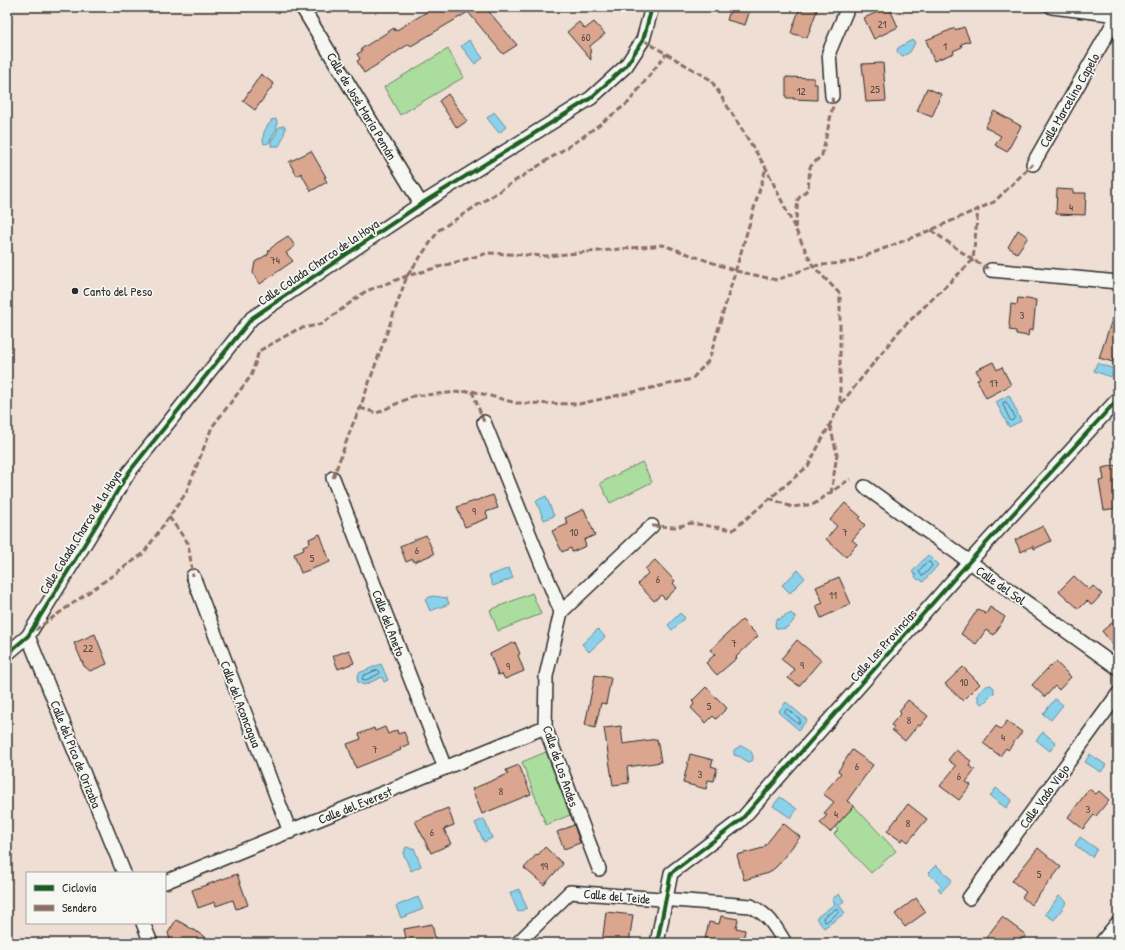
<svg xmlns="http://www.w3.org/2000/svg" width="1125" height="950" viewBox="0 0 1125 950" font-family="'Patrick Hand',sans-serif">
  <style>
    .green { fill: #aadd9e; stroke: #6a8464 }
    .water { fill: #8ad1eb; stroke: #648f9e }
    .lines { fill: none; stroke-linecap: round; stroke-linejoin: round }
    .shore { stroke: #516d78; stroke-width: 1 }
    .building { fill: #daa68f; stroke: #2b2b2b }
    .street-casing { stroke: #2b2b2b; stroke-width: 16 }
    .secondary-casing { stroke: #2b2b2b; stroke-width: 22 }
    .street { stroke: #f6f6f2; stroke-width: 13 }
    .secondary { stroke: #f6f6f2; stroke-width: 19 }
    .quiet { stroke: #8d6e63; stroke-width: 3; stroke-dasharray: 6 3; stroke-linecap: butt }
    .cycleway-casing { stroke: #f6f6f2; stroke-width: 6 }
    .cycleway { stroke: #1b5e20; stroke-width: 4 }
    .poi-dot { fill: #2b2b2b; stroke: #f6f6f2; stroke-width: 1.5 }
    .labels { text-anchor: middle; stroke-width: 3.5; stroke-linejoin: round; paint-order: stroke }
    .number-label { font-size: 11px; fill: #574a44 }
    .street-label { font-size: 13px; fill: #2b2b2b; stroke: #f6f6f2 }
    .poi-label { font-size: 13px; fill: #2b2b2b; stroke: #f6f6f2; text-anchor: start }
  </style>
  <rect width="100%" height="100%" fill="#eeded4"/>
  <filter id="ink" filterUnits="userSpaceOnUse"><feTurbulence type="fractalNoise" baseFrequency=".025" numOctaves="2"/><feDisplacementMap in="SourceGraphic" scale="8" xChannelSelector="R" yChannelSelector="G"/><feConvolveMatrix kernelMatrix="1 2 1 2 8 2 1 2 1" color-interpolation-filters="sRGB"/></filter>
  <g filter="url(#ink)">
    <g class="green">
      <polygon points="448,49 464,77 400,115 384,87"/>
      <polygon points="642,462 652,482 610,503 600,483"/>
      <polygon points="532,593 541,614 498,631 490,610"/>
      <polygon points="546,752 570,815 546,825 522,762"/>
      <polygon points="854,806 896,851 871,873 834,834 838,830 835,827"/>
    </g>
    <g class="water">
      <polygon points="469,40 483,58 475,64 461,46"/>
      <polygon points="912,40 914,41 915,43 910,52 903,56 899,54 897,51 898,48"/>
      <polygon points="494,112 506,127 499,133 487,118"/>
      <path d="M276,119C280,128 272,135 269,143L264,144C261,137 265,127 271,122V120Z"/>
      <path d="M282,126H285C286,131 282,142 279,146H271V141L276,134L278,128Z"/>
      <polygon points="1097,363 1114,369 1111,377 1094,371"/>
      <polygon points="1009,395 1021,421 1009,427 996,402"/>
      <polygon points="546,496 554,516 544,520 536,501"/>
      <polygon points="928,555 938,565 923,582 920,579 918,580 915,577 916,575 912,572"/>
      <polygon points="509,568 513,578 493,586 489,576"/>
      <polygon points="798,570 805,578 790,593 782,585"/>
      <polygon points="433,596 447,598 449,604 430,611 425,599"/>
      <polygon points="680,613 685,618 672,630 668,625"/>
      <path d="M791,613L795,617C792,625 786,631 776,628L775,624L776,620L784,617L786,614L788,615Z"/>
      <polygon points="598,629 605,637 589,652 582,644"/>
      <polygon points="381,664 388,680 384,682 382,677 364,685 358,682 357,678 359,673"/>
      <path d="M991,685L994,688V693L984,703L981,704C973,695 981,686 991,685Z"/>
      <polygon points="1055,699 1063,705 1051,720 1043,714"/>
      <polygon points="786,702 807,720 799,730 778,712"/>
      <polygon points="1043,732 1056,743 1050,751 1036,740"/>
      <path d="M740,746C748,747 753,751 753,759L752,761L747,762L741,757L734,755V750Z"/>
      <polygon points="1090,754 1106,765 1101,772 1085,762"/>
      <polygon points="996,788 1012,800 1006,808 990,796"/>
      <polygon points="780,797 797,809 791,818 773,806"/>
      <polygon points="484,819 492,838 484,842 475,823"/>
      <polygon points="1080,837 1097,849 1092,857 1075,845"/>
      <polygon points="408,847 411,849 414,848 421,866 411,871 403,853 405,852 405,848"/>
      <polygon points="936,865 952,880 941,892 938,889 941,886 928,873"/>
      <polygon points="519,889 527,908 518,912 510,893"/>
      <polygon points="839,894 844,901 839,905 845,913 824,928 816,918 835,904 832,899"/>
      <polygon points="1059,896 1067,902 1054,920 1045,914"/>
      <polygon points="418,897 423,909 401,918 396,906"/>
    </g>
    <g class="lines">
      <g class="shore">
        <polygon points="1006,402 1015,417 1012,421 1010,420 1003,405 1003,403"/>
        <polygon points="927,562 930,562 932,566 924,575 921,575 919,571"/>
        <polygon points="378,670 380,672 379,674 366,680 362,679 363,676"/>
        <polygon points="787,709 800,719 800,723 797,723 785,713 785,711"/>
        <polygon points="836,909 839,910 838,913 826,922 824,921 823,918"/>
      </g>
    </g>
    <g class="building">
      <polygon points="435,7 485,7 517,45 503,54 468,12 411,46 409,44 364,73 357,61 360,59 357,54 362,51 361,49 394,28 395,31"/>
      <polygon points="731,7 751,7 745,25 727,20"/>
      <polygon points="800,7 809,7 817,10 807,38 791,33"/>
      <polygon points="889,7 898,27 874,39 864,18"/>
      <polygon points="579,22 585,29 594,22 605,34 590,46 591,60 567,32"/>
      <polygon points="964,27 970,41 961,44 962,47 953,51 954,53 934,61 926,40 955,28 955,30"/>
      <polygon points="883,63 886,101 866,102 862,64"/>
      <polygon points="261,74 274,84 255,110 243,101"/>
      <polygon points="786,77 814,78 814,84 817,84 817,100 793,99 794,98 786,98"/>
      <polygon points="927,88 941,94 932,117 917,111"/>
      <polygon points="448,94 467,121 457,128 439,101"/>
      <polygon points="994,111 1021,126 1007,152 995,145 1001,136 985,127"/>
      <polygon points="311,151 326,177 324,177 327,182 311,191 301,173 297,176 289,162"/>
      <polygon points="1057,189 1073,190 1073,193 1086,193 1085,215 1056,214"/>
      <polygon points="1018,230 1028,237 1017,253 1008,247"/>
      <polygon points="288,236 295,246 286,253 293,261 260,284 253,273 255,262 268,254 269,250 277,243"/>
      <polygon points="1018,298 1036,300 1033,330 1029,330 1028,336 1016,334 1016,331 1009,330 1010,326 1009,325 1011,304 1017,305"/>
      <polygon points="1116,308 1118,308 1118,346 1113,362 1099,358"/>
      <polygon points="993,362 997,370 1002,367 1011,385 986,398 977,380 980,378 976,370"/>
      <polygon points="1118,465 1118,508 1104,510 1099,481 1104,480 1102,468"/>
      <polygon points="493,495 498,508 486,512 488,518 465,527 457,507"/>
      <polygon points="845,503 861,517 859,519 865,525 852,540 857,544 846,557 826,539 837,526 830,520"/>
      <polygon points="584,509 595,535 584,540 586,546 572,552 571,548 562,552 552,531 568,524 565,518"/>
      <polygon points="1043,526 1051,541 1034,549 1033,546 1021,552 1015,540"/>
      <polygon points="320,534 330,562 301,573 294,554 304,550 303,546 310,543 309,539"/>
      <polygon points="426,535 434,554 414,562 413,559 406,562 400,546"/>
      <polygon points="655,560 675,581 673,583 677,588 665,599 661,595 654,601 638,584 648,573 645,569"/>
      <polygon points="1074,576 1089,590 1093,586 1102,594 1092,605 1087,601 1079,609 1059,591"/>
      <polygon points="839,577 851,604 821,618 816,606 823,603 816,587"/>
      <polygon points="990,607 1005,617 994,635 986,630 976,644 961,634 978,609 986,614"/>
      <polygon points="1118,618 1118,651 1102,631"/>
      <polygon points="742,620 758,636 736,657 737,658 717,675 706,663 715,654 710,650"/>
      <polygon points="95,634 107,664 90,671 84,666 74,643"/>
      <polygon points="797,640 821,660 799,686 788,678 795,670 781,659"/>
      <polygon points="515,642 520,654 518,655 524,671 505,679 502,674 498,675 490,654"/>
      <polygon points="349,650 354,663 338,669 333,656"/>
      <polygon points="1056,662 1071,677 1059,690 1055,686 1045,697 1032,685 1047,669"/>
      <polygon points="963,667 980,684 963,701 945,684"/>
      <polygon points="595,675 611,678 606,704 601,703 595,728 585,725"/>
      <polygon points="706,687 727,708 716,719 713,716 706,723 691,708 694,704 692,701"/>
      <polygon points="908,700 928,716 920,726 918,725 905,741 892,730 894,727 891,725 901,713 899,711"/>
      <polygon points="1007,721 1022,732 1008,750 1006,748 1000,756 983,743 996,726 1001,729"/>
      <polygon points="621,726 623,744 657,739 661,762 627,767 629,783 613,785 604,728"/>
      <polygon points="385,727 388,734 397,730 398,734 404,732 409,744 400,748 401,750 356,768 347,744 361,739 359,734 374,728 375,731"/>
      <polygon points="852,750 873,765 847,801 854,806 830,832 820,823 827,815 824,813 834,802 823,794 841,773 838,771"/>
      <polygon points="956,750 971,761 969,765 975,770 966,782 971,785 959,800 940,786 956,766 948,760"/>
      <polygon points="690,754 713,760 711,766 717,768 714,781 708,780 706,789 683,783"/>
      <polygon points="519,765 531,794 482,814 472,789 508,774 506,770"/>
      <polygon points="1089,789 1096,794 1099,791 1109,800 1096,816 1094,815 1083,829 1068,817"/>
      <polygon points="908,804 927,819 908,842 903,838 901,841 887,831"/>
      <polygon points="448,808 454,825 444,829 451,844 431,853 415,821"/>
      <polygon points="783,823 800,837 777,866 769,873 744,880 737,855 763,848"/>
      <polygon points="574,825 580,843 564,849 557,832"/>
      <polygon points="545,847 563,864 544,885 524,868 537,854 538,855"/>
      <polygon points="1038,848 1061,867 1031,905 1022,897 1026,892 1012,881"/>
      <polygon points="237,874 248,905 236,909 233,900 216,906 215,902 198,908 192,890"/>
      <polygon points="916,898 926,912 905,927 895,914"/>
      <polygon points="606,912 633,915 629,943 602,943"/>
      <polygon points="721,916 738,919 736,928 745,930 743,943 704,943 709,922 719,924"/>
      <polygon points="1002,917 1026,935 1020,943 982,943"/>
      <polygon points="176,920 182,923 215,943 171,943 168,933"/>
      <polygon points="432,924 436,943 407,943 404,929"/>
    </g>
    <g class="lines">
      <defs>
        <g id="street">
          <polyline points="302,7 421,204"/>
          <polyline points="1052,7 1118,15"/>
          <polyline points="832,96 829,52 848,7"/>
          <polyline points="1033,164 1118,15"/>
          <polyline points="991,270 1118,282"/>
          <polyline points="484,422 561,612 546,676 545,727 599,869"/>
          <polyline points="333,478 445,768"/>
          <polyline points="865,487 1118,668"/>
          <polyline points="193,576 290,832"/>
          <polyline points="561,612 652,526"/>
          <polyline points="28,636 124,873"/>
          <polyline points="7,654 28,636 129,472 252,318 421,204 591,98 626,66 643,40 652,7"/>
          <polyline points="165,882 545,727"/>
          <polyline points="969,898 1118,694"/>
          <polyline points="143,923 151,943"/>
          <path d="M518,943L570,892L751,906C770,916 774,925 785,943"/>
          <polyline points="657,943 671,873 741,820 969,562 1118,399"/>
        </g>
        <polyline id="secondary" points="1105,943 1118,927"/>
      </defs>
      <use href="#street" class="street-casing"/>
      <use href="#secondary" class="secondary-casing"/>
      <use href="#street" class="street"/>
      <use href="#secondary" class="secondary"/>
      <g class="quiet">
        <polyline points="643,40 711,80 766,168 813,266 840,294 840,405"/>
        <polyline points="795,228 798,199 808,189 810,167 822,155 833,106 832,96"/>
        <polyline points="931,230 973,260 991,270"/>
        <polyline points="472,391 484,422"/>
        <polyline points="360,408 377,413 413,396 472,391 516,403 579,404 692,379 709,360 766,168"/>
        <polyline points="830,426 837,454 831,494"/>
        <polyline points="333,478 352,426 360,408 407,276 439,230 580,139 628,103 666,54"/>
        <polyline points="769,498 792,507 814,504 850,479"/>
        <polyline points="169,517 188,543 193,576"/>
        <polyline points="652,526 676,527 691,523 733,530 808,466 840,405 900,330 973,260 978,209"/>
        <polyline points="35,630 143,554 186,493 212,427 251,376 259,351 298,329 322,324 366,291 407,276 488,253 546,256 663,245 736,271 777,280 813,266 850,262 931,230 994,202 1033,164"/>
      </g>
      <defs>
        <g id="cycleway">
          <polyline points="7,654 28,636 129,472 252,318 421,204 591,98 626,66 643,40 652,7"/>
          <polyline points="657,943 671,873 741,820 969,562 1118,399"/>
        </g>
      </defs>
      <use href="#cycleway" class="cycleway-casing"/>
      <use href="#cycleway" class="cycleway"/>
    </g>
  </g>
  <circle class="poi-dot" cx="75" cy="291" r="4"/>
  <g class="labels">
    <g class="number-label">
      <text x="882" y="28">21</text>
      <text x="586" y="41">60</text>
      <text x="945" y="50">1</text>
      <text x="875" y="93">25</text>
      <text x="801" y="95">12</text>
      <text x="1071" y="211">4</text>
      <text x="275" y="264">74</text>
      <text x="1022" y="319">3</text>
      <text x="994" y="387">17</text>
      <text x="474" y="515">9</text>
      <text x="574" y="536">10</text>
      <text x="845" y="536">7</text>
      <text x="417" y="554">6</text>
      <text x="312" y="562">5</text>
      <text x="658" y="583">6</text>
      <text x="833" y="599">11</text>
      <text x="734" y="647">7</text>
      <text x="88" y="652">22</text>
      <text x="802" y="669">9</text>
      <text x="508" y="670">9</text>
      <text x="964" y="686">10</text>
      <text x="709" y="710">5</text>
      <text x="909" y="724">8</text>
      <text x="1003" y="741">4</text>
      <text x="375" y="753">7</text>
      <text x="857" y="770">6</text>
      <text x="700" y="778">3</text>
      <text x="959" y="780">6</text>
      <text x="501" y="795">8</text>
      <text x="1088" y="813">3</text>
      <text x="836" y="818">4</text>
      <text x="908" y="827">8</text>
      <text x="432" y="836">6</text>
      <text x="544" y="870">19</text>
      <text x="1039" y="878">5</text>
    </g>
    <g class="street-label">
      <text transform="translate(1069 100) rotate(-60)" y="5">Calle Marcelino Capelo</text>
      <text transform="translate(362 106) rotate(59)" y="5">Calle de José María Pemán</text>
      <text transform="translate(318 262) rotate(-34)" y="5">Calle Colada Charco de la Hoya</text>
      <text transform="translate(80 532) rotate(-58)" y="5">Calle Colada Charco de la Hoya</text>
      <text transform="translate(1001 585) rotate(35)" y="5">Calle del Sol</text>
      <text transform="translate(389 623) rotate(69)" y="5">Calle del Aneto</text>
      <text transform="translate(883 645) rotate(-48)" y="5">Calle Las Provincias</text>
      <text transform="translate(241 704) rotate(69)" y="5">Calle del Aconcagua</text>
      <text transform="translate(76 754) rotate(68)" y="5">Calle del Pico de Orizaba</text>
      <text transform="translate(561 766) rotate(71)" y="5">Calle de Los Andes</text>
      <text transform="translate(1044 796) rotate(-54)" y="5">Calle Vado Viejo</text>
      <text transform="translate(355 805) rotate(-22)" y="5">Calle del Everest</text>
      <text transform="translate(617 896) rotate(5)" y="5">Calle del Teide</text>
    </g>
    <g class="poi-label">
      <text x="83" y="296">Canto del Peso</text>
    </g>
  </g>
  <rect width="1125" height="950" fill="none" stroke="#f6f6f2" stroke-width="24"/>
  <rect x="12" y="12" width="1101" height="926" fill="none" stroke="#2b2b2b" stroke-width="1.5" filter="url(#ink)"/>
  <rect x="26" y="872" width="140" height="52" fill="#f6f6f2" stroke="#a5a5a2"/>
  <rect x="34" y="885" width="20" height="6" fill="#1b5e20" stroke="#a5a5a2"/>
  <text x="62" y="892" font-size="12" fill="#2b2b2b">Ciclovía</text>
  <rect x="34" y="905" width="20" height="6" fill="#8d6e63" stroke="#a5a5a2"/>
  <text x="62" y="912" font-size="12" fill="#2b2b2b">Sendero</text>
</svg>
